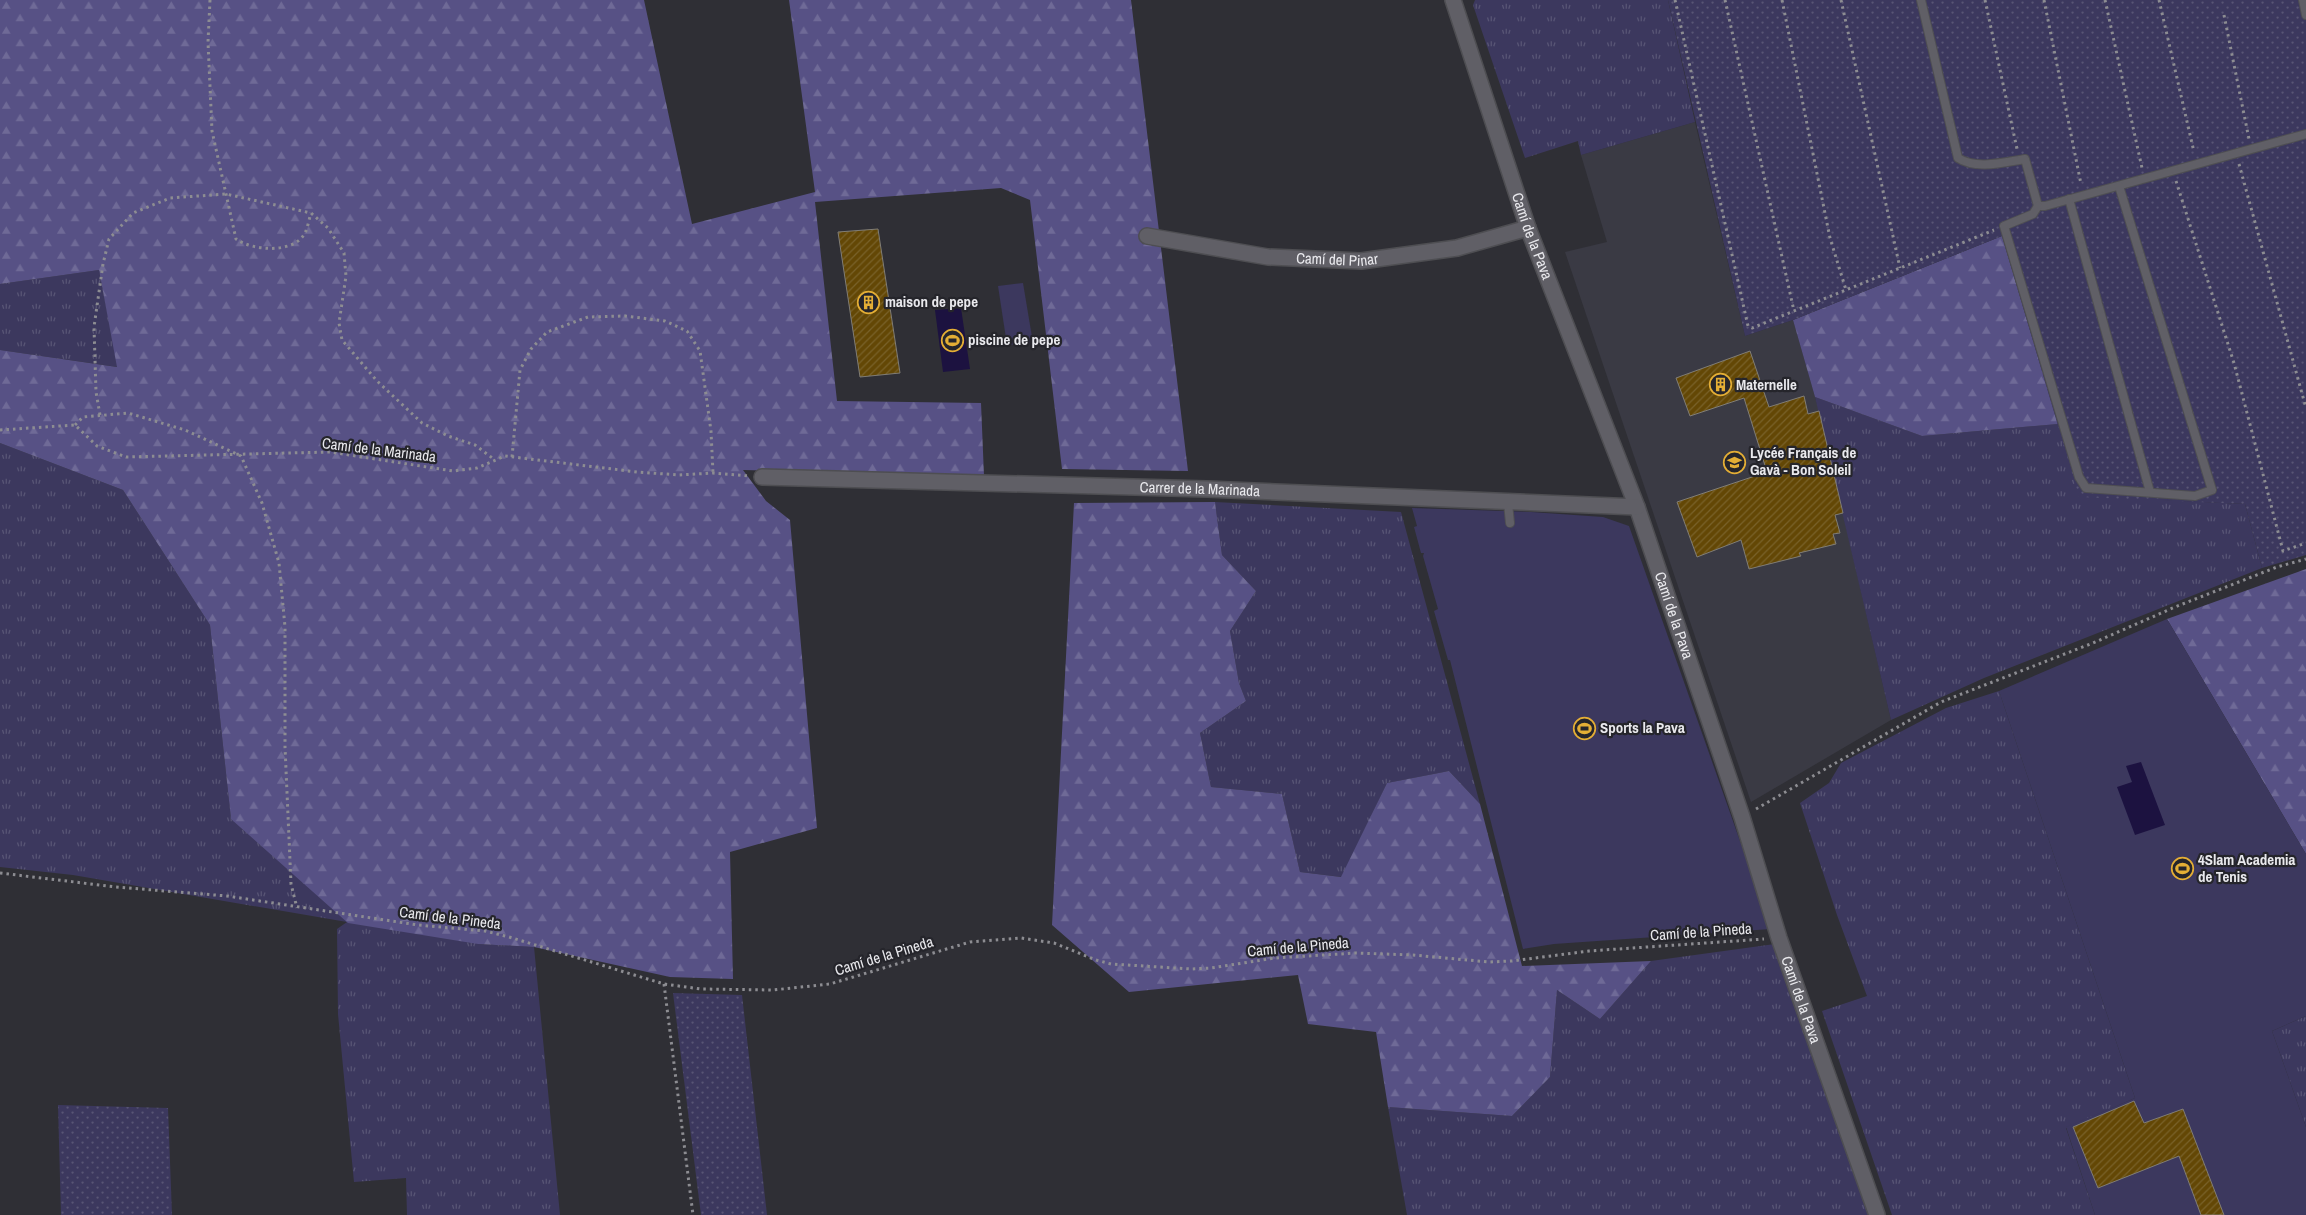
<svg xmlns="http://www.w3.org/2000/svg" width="2306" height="1215" viewBox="0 0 2306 1215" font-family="'Archivo Narrow',sans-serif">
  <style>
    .built { fill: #3a3a44 }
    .grass { fill: url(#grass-tufts) }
    .forest { fill: url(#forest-firs) }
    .park { fill: url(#park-dots) }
    .pitch { fill: #3c385e }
    .water { fill: #1c1240 }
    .building { fill: url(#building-hatch); stroke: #807d76 }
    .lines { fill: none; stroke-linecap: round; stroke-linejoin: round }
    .lane-casing { stroke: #4e4e52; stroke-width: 10 }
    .street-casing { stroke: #4e4e52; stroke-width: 18 }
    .path { stroke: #8d8d92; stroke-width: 3; stroke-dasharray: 2.5 4; stroke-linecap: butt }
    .lane { stroke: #605f66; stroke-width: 8 }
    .street { stroke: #605f66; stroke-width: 15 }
    .labels { text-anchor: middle; stroke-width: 4.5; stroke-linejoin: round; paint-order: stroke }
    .street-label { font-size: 15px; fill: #e9e9ed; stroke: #25252b }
    .poi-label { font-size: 15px; font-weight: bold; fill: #e9e9ed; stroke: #25252b; text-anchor: start }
  </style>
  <defs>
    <pattern id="grass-tufts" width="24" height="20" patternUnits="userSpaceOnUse" patternTransform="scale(1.25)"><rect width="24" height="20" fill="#3c385e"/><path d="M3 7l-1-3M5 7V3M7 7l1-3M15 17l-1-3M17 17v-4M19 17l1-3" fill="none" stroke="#585575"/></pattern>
    <pattern id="forest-firs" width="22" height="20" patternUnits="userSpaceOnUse" patternTransform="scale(1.25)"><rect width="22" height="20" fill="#575185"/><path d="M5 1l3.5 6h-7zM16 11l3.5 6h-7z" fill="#6f6a97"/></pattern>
    <pattern id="park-dots" width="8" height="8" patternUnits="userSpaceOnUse" patternTransform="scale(1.25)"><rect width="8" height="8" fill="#3c385e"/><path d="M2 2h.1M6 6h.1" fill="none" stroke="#585575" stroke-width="1.8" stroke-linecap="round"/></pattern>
    <pattern id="building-hatch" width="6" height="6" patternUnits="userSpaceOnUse" patternTransform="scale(1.25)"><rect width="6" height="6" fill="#634705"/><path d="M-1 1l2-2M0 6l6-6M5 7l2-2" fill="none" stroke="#79622a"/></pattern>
  </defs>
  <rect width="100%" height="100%" fill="#2f2f35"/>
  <polygon class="built" points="1695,122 1745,336 1793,320 1819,411 1891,720 1751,802 1565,252 1607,242 1581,155"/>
  <g class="grass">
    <polygon points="1475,0 1668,0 1695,122 1581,155 1578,141 1525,158 1473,5"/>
    <polygon points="99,270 118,367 0,350 0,284"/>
    <polygon points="1815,397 1922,436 2058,424 2080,496 2245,504 2262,568 1984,678 1891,720"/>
    <polygon points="0,443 123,490 210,625 231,819 478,944 534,947 560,1215 407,1215 406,1178 354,1182 338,1014 337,929 347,922 73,875 0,867"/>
    <polygon points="1215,502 1401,512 1480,804 1449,771 1387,783 1342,877 1300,872 1282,794 1211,787 1200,733 1246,701 1239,683 1230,631 1256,591 1222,555"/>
    <polygon points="1999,691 2135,1098 2066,1128 2095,1215 1892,1215 1822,1011 1867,996 1837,915 1800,803 1829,783 1841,763 1946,708"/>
    <polygon points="1775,944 1871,1215 1407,1215 1388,1107 1512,1116 1550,1077 1557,990 1600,1019 1651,961"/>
    <polygon points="2306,1016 2306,1127 2272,1031"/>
  </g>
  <g class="forest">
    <polygon points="0,0 644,0 692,224 815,192 789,0 1131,0 1188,471 1062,469 1030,200 1001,188 815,202 837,401 981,403 984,476 743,470 766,501 790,520 817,828 730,852 733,979 670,977 534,947 478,944 348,923 231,819 210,625 123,490 0,443 0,350 117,367 99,270 0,284"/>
    <polygon points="2002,236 2058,424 1922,436 1815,397 1793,320"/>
    <polygon points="1215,502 1222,555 1256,591 1230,631 1239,683 1246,701 1200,733 1211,787 1282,794 1300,872 1341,877 1387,783 1449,771 1480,804 1522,966 1651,961 1600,1019 1557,990 1550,1077 1512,1116 1388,1107 1376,1032 1308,1024 1298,975 1129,992 1052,925 1074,503"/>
    <polygon points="2306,569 2306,854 2167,619"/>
  </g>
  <g class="park">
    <polygon points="1668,0 2306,0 2306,555 2262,568 2245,504 2079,497 2002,236 1793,320 1745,336"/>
    <polygon points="673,993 742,995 767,1215 701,1215"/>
    <polygon points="58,1105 168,1108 172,1215 61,1215"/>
  </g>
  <g class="pitch">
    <polygon points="1023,283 1033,343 1007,345 998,286"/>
    <polygon points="1412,508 1531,512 1603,517 1629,526 1771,929 1554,944 1523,949 1450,660 1448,660 1434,611 1438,609 1423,556 1424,553 1421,553 1414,527 1417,526"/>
    <polygon points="2167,619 2306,854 2306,1016 2272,1031 2306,1127 2306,1215 2095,1215 2066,1127 2135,1098 1999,691"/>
  </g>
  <g class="water">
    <polygon points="961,308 970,369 943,372 935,310"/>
    <polygon points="2141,762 2165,825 2135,835 2117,787 2132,782 2126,766"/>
  </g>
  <g class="building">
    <polygon points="878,229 900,373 860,377 838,232"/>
    <polygon points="1750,351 1769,407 1804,396 1808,414 1819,411 1843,513 1835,515 1840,533 1833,534 1836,544 1799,553 1801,556 1749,569 1741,540 1697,557 1677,502 1767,472 1744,398 1690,416 1676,378"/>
    <polygon points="2134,1101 2144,1123 2183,1109 2224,1215 2201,1215 2179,1156 2098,1188 2073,1127"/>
  </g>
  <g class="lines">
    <defs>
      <g id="lane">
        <path d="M1921,0L1958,158C1976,170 2005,162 2025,159L2038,206H2045L2306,134"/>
        <polyline points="2303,0 2306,15"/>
        <polyline points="2069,199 2150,492"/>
        <polyline points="2038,206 2033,214 2004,226 2079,477 2086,488 2195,496 2212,490 2119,186"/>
        <polyline points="1508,503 1510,523"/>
      </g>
      <g id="street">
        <path id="s1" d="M1453,0L1528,228L1637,507L1742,817L1779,938L1877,1215"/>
        <path id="s2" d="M1147,236L1268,257L1361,261L1457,248L1528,228"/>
        <path id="s3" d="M762,477L1207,489L1637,507"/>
      </g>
    </defs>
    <use href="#lane" class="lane-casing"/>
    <use href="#street" class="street-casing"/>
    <g class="path">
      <path d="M210,0L208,42L212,131L236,239C253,251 294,254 305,233C308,227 309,219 311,213"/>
      <polyline points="1675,0 1748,326 1752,328 1994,230"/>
      <polyline points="1725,0 1794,311"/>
      <polyline points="1782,0 1830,238 1846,290"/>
      <polyline points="1841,0 1900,268"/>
      <polyline points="1985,0 2017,149"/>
      <polyline points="2044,0 2081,184"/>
      <polyline points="2105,0 2142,168"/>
      <polyline points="2159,0 2194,152"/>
      <polyline points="2224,15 2249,139"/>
      <polyline points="2239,164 2306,408"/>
      <polyline points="2176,181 2234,363 2283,551 2306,543"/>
      <polyline points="100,415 96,392 94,327 103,264 109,239 133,213 170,198 226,194 311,213 328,228 344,253 346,276 339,323 342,340 377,381 422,423 448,436 475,445 495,460"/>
      <polyline points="75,425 83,417 128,413 185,430 241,456 262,503 279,563 285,627 285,747 291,884 297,908"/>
      <polyline points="0,430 75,425 97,446 126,457 330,452 453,471 477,468 505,456 637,472 679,475 713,473 749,476"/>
      <polyline points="512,457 520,370 531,349 547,332 588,317 625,316 665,321 687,331 700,351 711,431 713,473"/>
      <polyline points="1756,809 1941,702 2093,643 2175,607 2277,567 2306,559"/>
      <polyline points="0,873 116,887 227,896 418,925 485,931 509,937 664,984 701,989 773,990 830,984 970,942 1021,938 1054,943 1096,960 1111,964 1191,969 1211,968 1275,958 1356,953 1413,955 1489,962 1512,961 1589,951 1764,939"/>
      <polyline points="664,984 693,1215"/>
    </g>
    <use href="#lane" class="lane"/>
    <use href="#street" class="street"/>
  </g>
  <defs>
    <symbol id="building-ring" viewBox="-11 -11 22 22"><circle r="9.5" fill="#25252b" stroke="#e4ae35" stroke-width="1.5"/><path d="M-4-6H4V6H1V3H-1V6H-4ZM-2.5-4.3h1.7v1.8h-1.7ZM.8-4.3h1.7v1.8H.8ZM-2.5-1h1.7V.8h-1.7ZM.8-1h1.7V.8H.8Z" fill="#e4ae35"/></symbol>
    <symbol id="stadium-ring" viewBox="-11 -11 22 22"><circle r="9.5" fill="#25252b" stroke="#e4ae35" stroke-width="1.5"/><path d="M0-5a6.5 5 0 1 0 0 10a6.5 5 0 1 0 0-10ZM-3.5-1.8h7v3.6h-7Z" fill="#e4ae35"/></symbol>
    <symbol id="school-ring" viewBox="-11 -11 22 22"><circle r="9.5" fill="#25252b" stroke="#e4ae35" stroke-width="1.5"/><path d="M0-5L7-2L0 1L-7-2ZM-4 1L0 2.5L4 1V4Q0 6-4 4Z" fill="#e4ae35"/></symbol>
  </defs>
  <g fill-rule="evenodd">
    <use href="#building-ring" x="856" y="290" width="25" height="25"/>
    <use href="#stadium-ring" x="940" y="328" width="25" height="25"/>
    <use href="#building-ring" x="1708" y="372" width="25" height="25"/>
    <use href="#school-ring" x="1722" y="450" width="25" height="25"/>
    <use href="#stadium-ring" x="1572" y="716" width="25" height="25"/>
    <use href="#stadium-ring" x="2170" y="856" width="25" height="25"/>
  </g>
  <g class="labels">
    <g class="street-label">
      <text dy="5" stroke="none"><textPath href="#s1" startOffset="249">Camí de la Pava</textPath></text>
      <text dy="5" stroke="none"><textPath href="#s2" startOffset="192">Camí del Pinar</textPath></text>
      <text transform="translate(379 450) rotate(7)" y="5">Camí de la Marinada</text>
      <text dy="5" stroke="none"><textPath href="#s3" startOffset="438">Carrer de la Marinada</textPath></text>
      <text dy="5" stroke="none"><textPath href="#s1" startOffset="654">Camí de la Pava</textPath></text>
      <text transform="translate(450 918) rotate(7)" y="5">Camí de la Pineda</text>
      <text transform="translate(1701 932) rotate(-4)" y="5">Camí de la Pineda</text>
      <text transform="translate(1298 947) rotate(-5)" y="5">Camí de la Pineda</text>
      <text transform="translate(884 956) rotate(-17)" y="5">Camí de la Pineda</text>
      <text dy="5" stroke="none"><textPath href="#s1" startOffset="1059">Camí de la Pava</textPath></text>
    </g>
    <g class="poi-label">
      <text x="885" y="307">maison de pepe</text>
      <text x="968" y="345">piscine de pepe</text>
      <text x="1736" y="390">Maternelle</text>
      <text x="1750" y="458">Lycée Français de<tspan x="1750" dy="17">Gavà - Bon Soleil</tspan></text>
      <text x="1600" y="733">Sports la Pava</text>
      <text x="2198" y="865">4Slam Academia<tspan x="2198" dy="17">de Tenis</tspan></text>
    </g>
  </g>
</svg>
